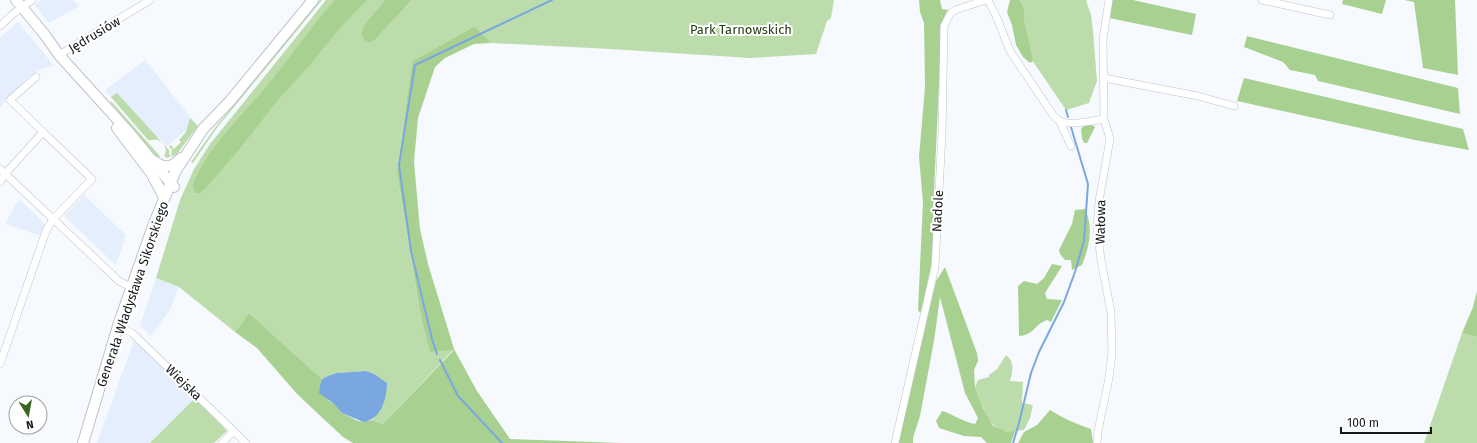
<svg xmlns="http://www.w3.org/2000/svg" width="1477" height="443" viewBox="0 0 1477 443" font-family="'Fira Sans',sans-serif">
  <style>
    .built { fill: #e4eefc }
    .green { fill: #bcddab }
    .forest { fill: #a8d191 }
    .water { fill: #7ba7e1 }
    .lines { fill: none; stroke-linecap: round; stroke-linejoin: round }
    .stream { stroke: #7ba7e1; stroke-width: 2 }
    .street-casing { stroke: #bec3ca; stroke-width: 8 }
    .secondary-casing { stroke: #bec3ca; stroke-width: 12 }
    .street { stroke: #fff; stroke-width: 7 }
    .secondary { stroke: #fff; stroke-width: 10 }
    .labels { text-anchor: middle; stroke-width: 4; stroke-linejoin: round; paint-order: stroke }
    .park-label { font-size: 13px; fill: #253f13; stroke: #fff }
    .street-label { font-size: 13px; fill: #151719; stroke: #fff }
  </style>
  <rect width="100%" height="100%" fill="#f6fafe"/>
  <g class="built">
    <polygon points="41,0 72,0 79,6 49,23 35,5 35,4"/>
    <polygon points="18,22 54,66 41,69 25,80 0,107 0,38"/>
    <polygon points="145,60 195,123 167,146 160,138 148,140 105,90"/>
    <polygon points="84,195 126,235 116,265 64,216"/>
    <polygon points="19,199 45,224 42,236 5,224"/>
    <polygon points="156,278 179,287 170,310 150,336 140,325"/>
    <polygon points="135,338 195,398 150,443 97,443"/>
  </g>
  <g class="green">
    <polygon points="320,0 322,0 216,129 193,163 191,162 214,129"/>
    <path d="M326,0H385C377,10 364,21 361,34L365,40L370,43L374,41L412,0H834L831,18L827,21L816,54L750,58L610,49L491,43L475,26L412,61L397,173L421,317L430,351L454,349L383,424L372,420C384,408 385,399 387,383L366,371L337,373L330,375L322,379L249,313L235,332L179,287L156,278L180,200L194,169L210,144Z"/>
    <polygon points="1020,0 1086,0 1091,15 1093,30 1097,81 1089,103 1066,110 1032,60 1024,19 1024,8"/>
    <path d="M117,93L169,150L170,157L167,158L164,156C168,151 165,143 158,140C155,139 151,141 148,140L111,97Z"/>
    <polygon points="111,101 159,155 160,158 159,161 135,136 127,122 110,102"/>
    <polygon points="190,118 198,126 177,154 171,157 172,149 169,147 171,145 174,149 181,142 179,140 186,132"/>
    <polygon points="1462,333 1477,337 1477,443 1424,443"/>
    <path d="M1006,355C1015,362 1013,371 1010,381L1023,382L1022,403L1033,405L1030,418L1024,430C1019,430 1013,432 1008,432C987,430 981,403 975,387L978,380L989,377V375L997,369Z"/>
    <polygon points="195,398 227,431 214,443 150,443"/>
  </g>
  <g class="forest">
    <path d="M335,0H367L339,29L309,66L277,101L242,146L206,188L199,193H195C193,189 192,186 194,182C210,145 241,117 266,87C290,58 310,28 335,0Z"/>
    <path d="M385,0H412L374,41L370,43L365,41L361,34C364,21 377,10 385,0Z"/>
    <polygon points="919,0 940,0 942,9 949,10 944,20 941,41 933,213 933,256 922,309 920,313 918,310 923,202 919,157 925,87 924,23 920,12"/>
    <polygon points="1010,0 1020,0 1024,8 1024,19 1033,61 1030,63 1023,57 1016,45 1012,25 1007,12"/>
    <polygon points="1112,0 1133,0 1196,14 1192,35 1109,18"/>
    <polygon points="1343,0 1386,0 1382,14 1342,4"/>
    <polygon points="1404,0 1455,0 1458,75 1423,68 1414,2"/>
    <polygon points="475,26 491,43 474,44 445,58 435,67 418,118 414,162 420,229 428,264 454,349 477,391 510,439 622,443 353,443 343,437 297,394 257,348 235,332 249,313 322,379 320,385 329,401 333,403 342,413 358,421 363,422 372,420 383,424 454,350 430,352 421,317 397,173 412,61"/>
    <polygon points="1247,36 1458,88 1460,114 1318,81 1315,75 1290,70 1283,62 1244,47"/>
    <polygon points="1244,78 1463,129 1469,150 1415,140 1237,101"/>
    <polygon points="1085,125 1092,125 1095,127 1087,143 1084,143 1082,138 1081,129"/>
    <path d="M1085,209C1094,228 1089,247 1082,265L1072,270L1071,260H1065L1060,254L1059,250L1072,224L1075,210Z"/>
    <path d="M1052,264L1062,266L1045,293L1047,299L1062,300L1051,322L1047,320C1033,325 1035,335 1019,336L1018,286L1024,281L1037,284L1044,278Z"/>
    <path d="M945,267L977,353L978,361L974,370L975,387L983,409L993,426L1007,432L1015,431L1011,443H987L981,437L964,436L939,428L936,421L942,411C953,414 963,422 975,424L978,418L965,393L940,297L934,341L920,416L913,438V443H898L936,281Z"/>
    <polygon points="1477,291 1477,337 1462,333 1473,307"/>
    <path d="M1050,410C1063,418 1076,424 1091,429L1093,443H1018L1024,432L1037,425Z"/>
  </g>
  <path class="water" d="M366,371L374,374L387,383C387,399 381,420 363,422L342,413L333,403L319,393L320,385L322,379L330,375L337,373Z"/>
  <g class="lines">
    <g class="stream">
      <polyline points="1066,110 1068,117"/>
      <polyline points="437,354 432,339 411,251 399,165 415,65 552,0"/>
      <polyline points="440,360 458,396 502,443"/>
      <polyline points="1013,443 1019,423 1031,373 1039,352 1064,302 1075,272 1084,241 1088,184 1071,127"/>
    </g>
    <defs>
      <g id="street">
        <path d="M988,0L997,18L1010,51L1053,115C1055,117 1057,120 1060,121C1068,126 1094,121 1104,119"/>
        <polyline points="1262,0 1330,15"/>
        <polyline points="0,26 13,14 32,0"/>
        <polyline points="59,55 150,0"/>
        <polyline points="36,77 10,100 43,132"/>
        <polyline points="1104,78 1198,96 1234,106"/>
        <polyline points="1060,122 1071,146"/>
        <polyline points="0,169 119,281 132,288"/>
        <polyline points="0,182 5,174 43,132 92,179 53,219 46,231 0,364"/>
        <polyline points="118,326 132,333 246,443"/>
        <polyline points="222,443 234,431"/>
        <polyline points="895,443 935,267 942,134 944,26 950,14 955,10 986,0"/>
        <polyline points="1097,443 1098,431 1109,378 1112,352 1111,312 1101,260 1097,228 1099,201 1110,139 1104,119 1103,39 1109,0"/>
      </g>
      <g id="secondary">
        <polyline points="16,0 45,35 59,55 126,129 174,187"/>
        <polyline points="117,128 151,173 164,197"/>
        <path d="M154,161C164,169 172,168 181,158"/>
        <polyline points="83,443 118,326 153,226 175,172 203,129 230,101 313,0"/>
      </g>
    </defs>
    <use href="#street" class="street-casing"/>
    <use href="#secondary" class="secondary-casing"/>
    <use href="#street" class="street"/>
    <use href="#secondary" class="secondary"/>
  </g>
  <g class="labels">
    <g class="park-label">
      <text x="741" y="34">Park Tarnowskich</text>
    </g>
    <g class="street-label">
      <text transform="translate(94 34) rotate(-31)" y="5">Jędrusiów</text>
      <text transform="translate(937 211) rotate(-87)" y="5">Nadole</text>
      <text transform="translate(1100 222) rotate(-89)" y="5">Wałowa</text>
      <text transform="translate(132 294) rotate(-71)" y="5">Generała Władysława Sikorskiego</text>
      <text transform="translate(184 382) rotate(44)" y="5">Wiejska</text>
    </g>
  </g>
  <g transform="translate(28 415) rotate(169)"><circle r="19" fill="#ffffff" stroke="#a1a2a3"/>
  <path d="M0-3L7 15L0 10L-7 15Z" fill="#3b641f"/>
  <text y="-6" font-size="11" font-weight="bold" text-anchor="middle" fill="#151719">N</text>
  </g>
  <path d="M1341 427v6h90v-6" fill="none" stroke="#151719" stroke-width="2"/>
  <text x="1347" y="427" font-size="12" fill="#151719" stroke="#ffffff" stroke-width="3" paint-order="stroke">100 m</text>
</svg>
